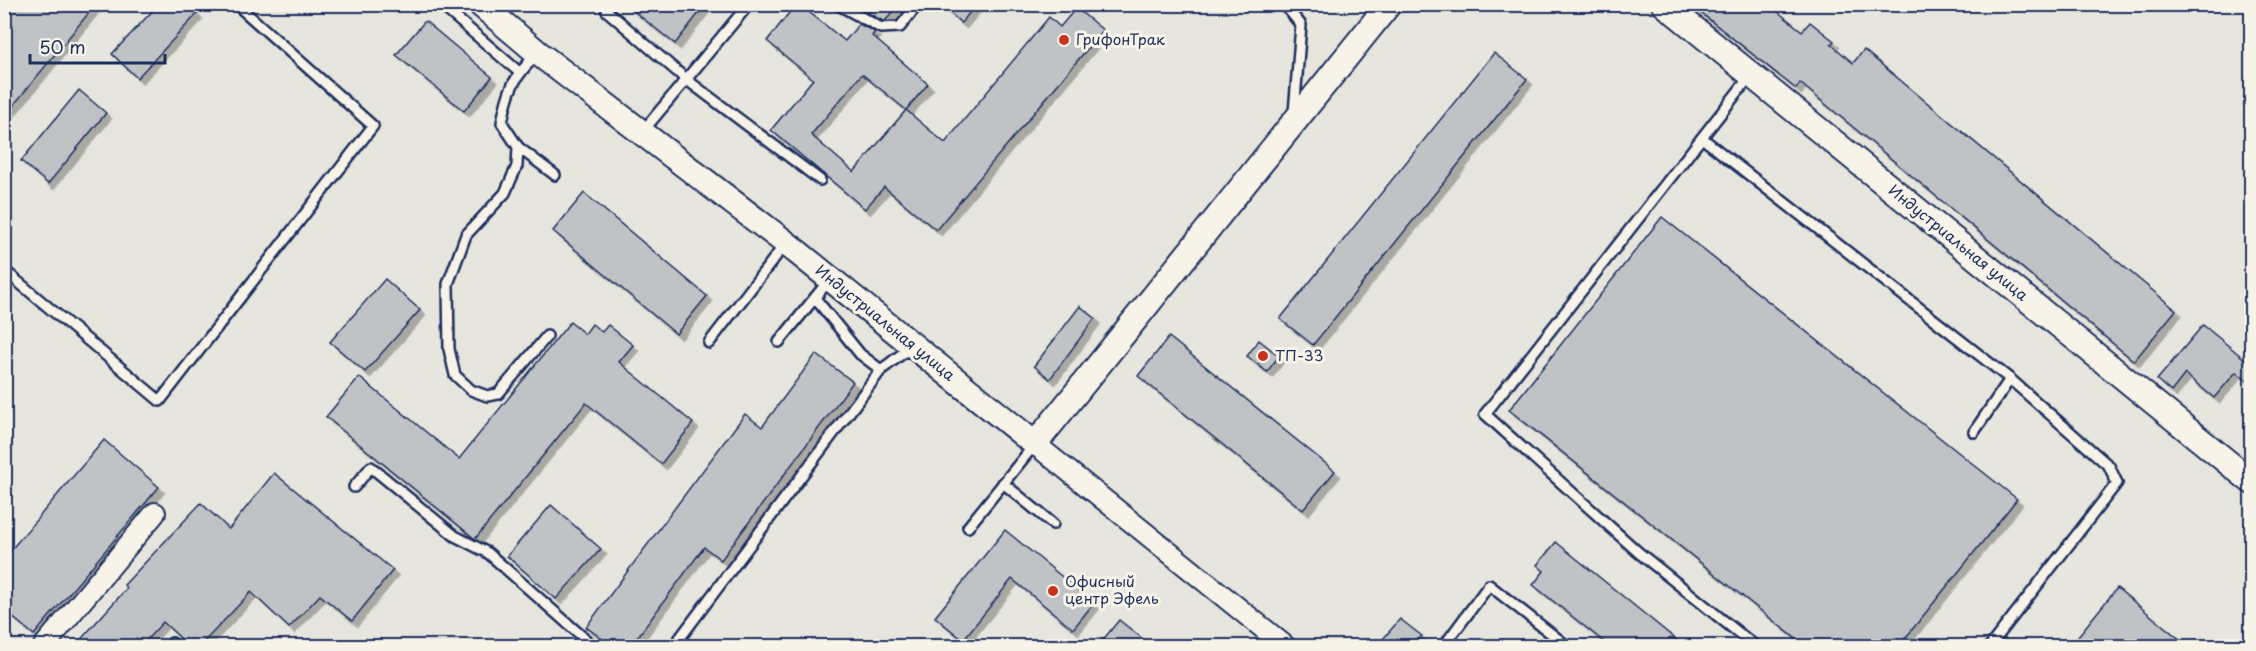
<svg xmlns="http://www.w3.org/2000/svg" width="2256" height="651" viewBox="0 0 2256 651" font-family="'Playpen Sans',sans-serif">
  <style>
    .built { fill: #e6e5de }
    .building { fill: #c0c3c5; stroke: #1b2f5e; stroke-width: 1.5; fill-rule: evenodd; filter: url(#shadow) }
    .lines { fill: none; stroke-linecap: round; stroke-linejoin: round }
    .service-casing { stroke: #1b2f5e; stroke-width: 14 }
    .minor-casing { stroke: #1b2f5e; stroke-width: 24 }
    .tertiary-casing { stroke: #1b2f5e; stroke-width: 28 }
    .service { stroke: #f7f3e8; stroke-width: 9 }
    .minor { stroke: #f7f3e8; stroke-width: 20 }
    .tertiary { stroke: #f7f3e8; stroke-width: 24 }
    .poi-dot { fill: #c8321e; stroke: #f7f3e8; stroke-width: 2 }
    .labels { text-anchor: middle; stroke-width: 6; stroke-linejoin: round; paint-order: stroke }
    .poi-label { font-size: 15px; fill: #1b2f5e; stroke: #f7f3e8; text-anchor: start }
    .street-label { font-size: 15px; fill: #1b2f5e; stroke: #f7f3e8 }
  </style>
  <defs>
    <filter id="shadow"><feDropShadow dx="5.5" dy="5.5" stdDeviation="0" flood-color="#0004"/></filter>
  </defs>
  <rect width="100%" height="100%" fill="#f7f3e8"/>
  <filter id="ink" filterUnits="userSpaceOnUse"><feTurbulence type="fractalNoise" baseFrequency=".0167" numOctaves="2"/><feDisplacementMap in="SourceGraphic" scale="12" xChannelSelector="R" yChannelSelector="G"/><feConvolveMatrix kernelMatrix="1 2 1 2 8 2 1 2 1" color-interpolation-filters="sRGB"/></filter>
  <g filter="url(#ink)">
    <polygon class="built" points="4,5 2251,5 2251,646 5,646"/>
    <g class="building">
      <polygon points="4,4 96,4 4,117"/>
      <polygon points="159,4 187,4 197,14 137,78 112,54"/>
      <polygon points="625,4 706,4 675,44"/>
      <path d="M796,4H799L845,41L859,24L875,32L872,36L928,84L906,110L945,143L1049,17L1060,27L1076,8L1103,30L936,230L884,187L865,209L771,130L813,79L767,41ZM862,74L906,110L854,172L811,135Z"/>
      <polygon points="876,4 900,4 885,21 883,21 868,13"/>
      <polygon points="940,4 977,4 961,23"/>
      <polygon points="1690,4 1768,4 1802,31 1810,22 1834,41 1831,44 1853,63 1864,50 2176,310 2134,361 1800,83 1796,89"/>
      <polygon points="425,21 492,77 464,111 396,55"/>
      <polygon points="1494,53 1527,79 1313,345 1280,319"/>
      <polygon points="79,90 106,113 48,184 21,161"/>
      <polygon points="584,193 707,296 676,334 553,231"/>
      <polygon points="1662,217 2017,499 1899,646 1805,646 1509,410"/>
      <polygon points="385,279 420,310 365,372 330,342"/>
      <polygon points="1080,306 1095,318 1050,379 1034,366"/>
      <polygon points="570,322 585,334 592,324 602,332 608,325 633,345 619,362 693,423 661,464 586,403 475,539 326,417 359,377 459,459"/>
      <polygon points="2203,325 2252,365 2252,384 2236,372 2214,398 2185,374 2171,392 2157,380"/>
      <polygon points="1169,337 1335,471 1303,510 1138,376"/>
      <polygon points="1259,340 1279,356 1267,372 1247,356"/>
      <polygon points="816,354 853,382 721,560 704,547 631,646 612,646 586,627 745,414 762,427"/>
      <polygon points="104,440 159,487 34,635 4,610 4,558"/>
      <polygon points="274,473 393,570 352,621 320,595 289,628 251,592 200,646 189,646 163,622 141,646 75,646 127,588 124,585 201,503 229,529"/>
      <polygon points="551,505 601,549 556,599 507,556"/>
      <polygon points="1005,530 1094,603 1073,629 1012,579 963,640 935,617"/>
      <polygon points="1556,542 1684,646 1609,646 1533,585 1544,571 1537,565"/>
      <polygon points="2117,588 2188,646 2070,646"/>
      <polygon points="1400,619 1422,636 1413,646 1377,646"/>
      <polygon points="1119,620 1152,646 1098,646"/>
    </g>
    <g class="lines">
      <defs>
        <g id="service">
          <polyline points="440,4 519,72"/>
          <polyline points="837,4 881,28 900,27 918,4"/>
          <polyline points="1284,4 1301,25 1294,113"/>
          <polyline points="607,11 687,80 820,180"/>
          <path d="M538,53C513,78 508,89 502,123L518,147L517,166L505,193L466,235L448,284L449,349L455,375L471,390L487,396L498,394L547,336"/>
          <polyline points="1751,75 1485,414 1638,552 1755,646"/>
          <polyline points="643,131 749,4"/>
          <polyline points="1702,138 2010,379 1974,432"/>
          <polyline points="518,147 555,175"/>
          <polyline points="4,270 160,401 373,126 236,4"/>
          <polyline points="815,298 860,354 881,370"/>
          <polyline points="779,342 830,279"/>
          <polyline points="709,343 786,243"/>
          <polyline points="1003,483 1053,524"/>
          <polyline points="354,487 371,467 455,536 488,553 593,646"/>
          <polyline points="968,527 1035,444"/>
          <polyline points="168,646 172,643"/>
          <polyline points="674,646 881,370 911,347"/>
          <polyline points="1444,646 1489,585 1567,646"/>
          <polyline points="1990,646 2117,483 2109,466 2010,379"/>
        </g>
        <g id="minor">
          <polyline points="1035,444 1285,646"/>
          <polyline points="44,646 155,513"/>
        </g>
        <g id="tertiary">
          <polyline points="480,4 538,53 786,243 1035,444 1389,4"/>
          <polyline points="1664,4 2252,482"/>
        </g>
      </defs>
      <use href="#service" class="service-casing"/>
      <use href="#minor" class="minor-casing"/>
      <use href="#tertiary" class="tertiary-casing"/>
      <use href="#service" class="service"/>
      <use href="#minor" class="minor"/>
      <use href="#tertiary" class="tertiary"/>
    </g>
  </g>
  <g class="poi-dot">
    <circle cx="1064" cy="40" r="6"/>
    <circle cx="1263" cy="356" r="6"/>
    <circle cx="1053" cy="591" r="6"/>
  </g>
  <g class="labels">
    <g class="poi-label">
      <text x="1076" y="45">ГрифонТрак</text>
      <text x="1275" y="361">ТП-33</text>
      <text x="1065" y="587">Офисный<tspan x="1065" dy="17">центр Эфель</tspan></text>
    </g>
    <g class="street-label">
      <text transform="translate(1958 243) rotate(39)" y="5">Индустриальная улица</text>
      <text transform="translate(885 323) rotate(39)" y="5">Индустриальная улица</text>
    </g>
  </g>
  <rect width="2256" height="651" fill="none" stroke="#f7f3e8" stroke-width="24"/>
  <rect x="12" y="12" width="2232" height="627" fill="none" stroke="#1b2f5e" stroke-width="2" filter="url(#ink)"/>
  <path d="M30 54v9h135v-9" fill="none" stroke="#1b2f5e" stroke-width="3"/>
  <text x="39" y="54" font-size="18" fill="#1b2f5e" stroke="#f7f3e8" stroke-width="4.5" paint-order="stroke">50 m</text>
</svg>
